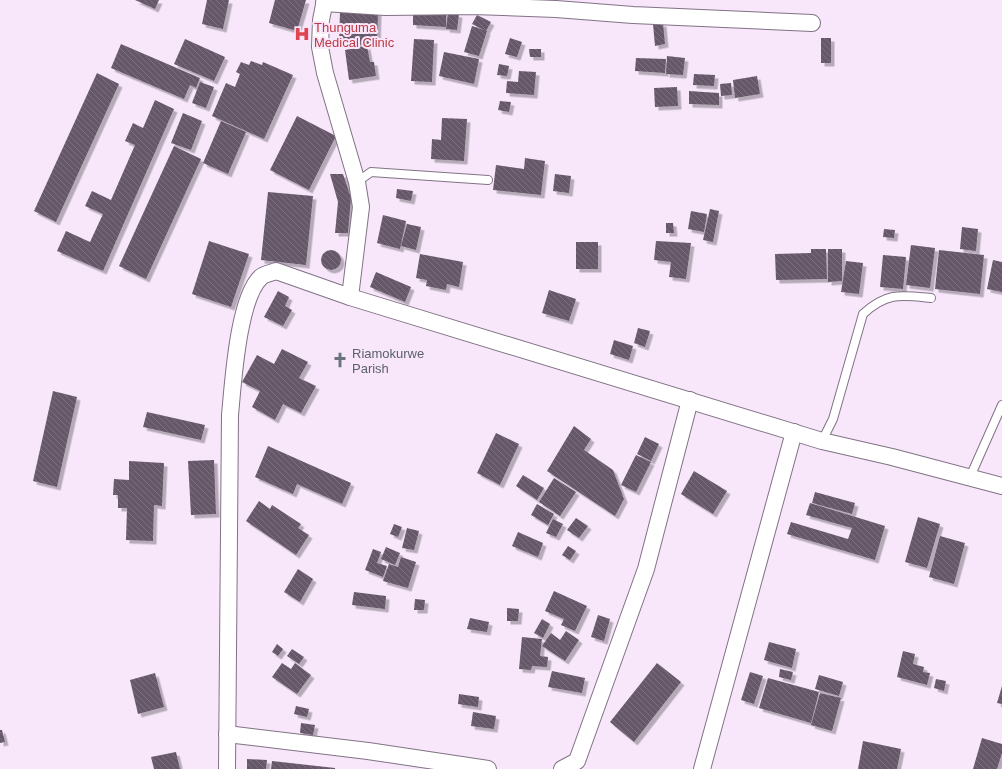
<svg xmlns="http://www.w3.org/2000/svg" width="1002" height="769" viewBox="0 0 1002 769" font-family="Arial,sans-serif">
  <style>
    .building { fill: url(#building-back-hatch); filter: url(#shadow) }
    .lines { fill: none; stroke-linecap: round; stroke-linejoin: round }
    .lane-casing { stroke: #817284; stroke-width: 10 }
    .street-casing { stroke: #817284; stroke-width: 18 }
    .lane { stroke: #fff; stroke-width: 8 }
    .street { stroke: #fff; stroke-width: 16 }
    .labels { text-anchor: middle; stroke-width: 4; stroke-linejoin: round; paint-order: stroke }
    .health-label { font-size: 13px; fill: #be3a42; stroke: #f8e7fb; text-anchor: start }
    .worship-label { font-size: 13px; fill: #5b616d; stroke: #f8e7fb; text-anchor: start }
  </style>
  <defs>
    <pattern id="building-back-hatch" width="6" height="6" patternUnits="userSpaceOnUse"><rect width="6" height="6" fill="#665869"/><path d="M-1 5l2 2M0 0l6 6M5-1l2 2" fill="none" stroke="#7a707d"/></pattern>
    <filter id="shadow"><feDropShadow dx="3.5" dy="3.5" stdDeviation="0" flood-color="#0004"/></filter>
  </defs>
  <rect width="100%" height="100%" fill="#f8e7fb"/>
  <g class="building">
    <polygon points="135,0 159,0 155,9"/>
    <polygon points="207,0 229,0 223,29 202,24"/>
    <polygon points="275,0 306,0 297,31 269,23"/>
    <polygon points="413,9 446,10 446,27 413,25"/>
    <polygon points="340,11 378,12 377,45 339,44"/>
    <polygon points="448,13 459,14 457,30 446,29"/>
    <polygon points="477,15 491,22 486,31 472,24"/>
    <polygon points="663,23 665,44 655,46 653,24"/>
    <polygon points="472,26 487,31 479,56 464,52"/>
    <polygon points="510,38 522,42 517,57 505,54"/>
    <rect x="821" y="38" width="10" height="25"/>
    <polygon points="185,39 225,57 214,81 174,64"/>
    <polygon points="414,39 434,40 432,82 411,81"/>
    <polygon points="121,44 200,78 196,88 190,85 184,99 111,68"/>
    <polygon points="367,46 370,62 374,62 376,76 349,80 345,50"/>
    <polygon points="529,49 541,49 541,57 530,57"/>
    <polygon points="444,52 479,59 474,84 439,76"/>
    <polygon points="667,56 685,58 683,75 666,74"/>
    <polygon points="636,58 666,59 665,73 635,71"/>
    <polygon points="251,61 262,65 263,62 293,75 264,139 212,116 226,83 235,87 240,74 236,72 241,62 249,65"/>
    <polygon points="499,64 509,66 507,76 497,75"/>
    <polygon points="519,71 536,72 534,95 506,93 507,81 518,82"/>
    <polygon points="97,73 119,84 56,222 34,211"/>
    <polygon points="694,74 715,75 714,86 693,85"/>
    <polygon points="757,76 760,94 735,98 733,80"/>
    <polygon points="200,82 214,87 206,108 192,103"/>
    <polygon points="731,83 732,95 721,96 720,84"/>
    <polygon points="677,87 678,106 655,107 654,88"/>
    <polygon points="689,91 719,93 719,105 689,104"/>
    <polygon points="155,100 174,109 103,271 57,251 66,231 90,242 103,214 85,206 92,191 111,200 135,145 125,141 133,123 143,128"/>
    <polygon points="500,101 511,102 509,112 498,110"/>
    <polygon points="183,113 202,121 191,150 171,143"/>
    <polygon points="297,116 336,136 309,190 270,170"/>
    <polygon points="442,118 467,119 464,161 431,159 432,139 441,140"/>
    <polygon points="221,121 246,132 228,174 203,163"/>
    <polygon points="174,146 201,159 146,279 119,266"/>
    <polygon points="525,158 545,161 541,195 493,190 496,165 524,169"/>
    <polygon points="330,174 343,174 351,198 348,233 335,233 338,202"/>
    <polygon points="555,174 571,176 569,193 553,191"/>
    <polygon points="397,189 413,191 411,201 396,198"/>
    <polygon points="268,192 313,196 306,265 261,260"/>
    <polygon points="710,209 719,211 713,242 703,240"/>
    <polygon points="691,211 707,214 704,232 688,229"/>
    <polygon points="383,215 406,221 400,249 377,243"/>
    <polygon points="666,223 673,223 674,233 666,233"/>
    <polygon points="407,224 421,227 416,250 401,246"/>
    <polygon points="962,227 978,229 976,251 960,249"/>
    <polygon points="884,229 895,230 894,238 883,237"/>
    <polygon points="209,241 249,254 231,307 192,294"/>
    <polygon points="656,241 691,243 686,279 669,277 671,262 654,260"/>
    <rect x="576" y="242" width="22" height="27"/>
    <polygon points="911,245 935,248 930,288 906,285"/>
    <polygon points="811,249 826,249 827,279 776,280 775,254 811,253"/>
    <polygon points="828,249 842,249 842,281 828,282"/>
    <polygon points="939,250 984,255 980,294 935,289"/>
    <circle cx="331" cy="260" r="10"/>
    <polygon points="420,254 463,262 459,287 447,284 446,290 426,286 427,280 416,278"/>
    <polygon points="883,255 906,257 903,289 880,287"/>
    <polygon points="993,260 1002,262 1002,292 987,289"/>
    <polygon points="846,261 863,263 859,294 841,292"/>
    <polygon points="376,272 411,287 405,302 370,287"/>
    <polygon points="549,290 576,299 569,321 542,313"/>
    <polygon points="278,291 289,297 285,306 292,310 283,326 264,317"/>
    <polygon points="638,328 650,331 645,347 634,343"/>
    <polygon points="614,340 633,346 629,360 610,354"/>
    <polygon points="282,349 308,362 299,378 316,386 301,413 283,404 275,420 252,407 260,391 242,382 257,355 274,364"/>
    <polygon points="53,391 77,397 57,487 33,481"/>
    <polygon points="147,412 205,425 201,440 143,427"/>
    <polygon points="574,426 591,439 584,450 613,470 624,499 615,516 547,471"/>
    <polygon points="496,433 519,444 500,485 477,473"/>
    <polygon points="645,437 659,444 651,461 637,454"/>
    <polygon points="268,446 351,483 342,504 297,484 293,494 255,477"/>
    <polygon points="636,455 651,462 636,492 621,485"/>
    <polygon points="214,460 216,514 191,515 188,461"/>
    <polygon points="129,461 164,463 162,506 154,505 153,541 126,540 127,508 118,508 118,495 113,495 114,479 129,480"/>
    <polygon points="694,471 727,491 713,514 681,494"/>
    <polygon points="523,475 544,488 537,500 516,486"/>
    <polygon points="554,478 576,492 560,516 539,502"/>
    <polygon points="815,492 855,503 852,514 812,503"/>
    <polygon points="259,501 270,509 272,505 301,524 298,528 309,535 296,555 246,521"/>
    <polygon points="810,503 885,526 875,560 787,534 791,522 848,539 852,528 806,515"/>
    <polygon points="537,504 554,514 548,525 531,515"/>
    <polygon points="918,517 940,524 927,568 905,562"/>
    <polygon points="576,518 588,526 579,538 567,530"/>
    <polygon points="553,519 563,524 556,537 546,533"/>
    <polygon points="394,524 402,527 398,537 390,534"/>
    <polygon points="407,528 419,531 414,550 402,548"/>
    <polygon points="518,532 543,543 538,557 512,546"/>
    <polygon points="940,536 965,543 954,584 929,577"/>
    <polygon points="568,546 576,551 570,560 562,555"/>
    <polygon points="386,547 400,553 395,565 381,559"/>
    <polygon points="373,549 381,552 377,563 387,566 383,577 365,570"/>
    <polygon points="401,557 416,562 408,588 383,581 389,564 398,567"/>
    <polygon points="298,569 313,579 300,602 284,592"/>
    <polygon points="554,591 587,606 575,631 561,625 564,619 545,611"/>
    <polygon points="354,592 386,596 385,609 352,605"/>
    <polygon points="415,599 425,600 424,610 414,610"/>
    <polygon points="507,608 519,609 518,621 507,621"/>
    <polygon points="598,615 610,619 604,641 591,637"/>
    <polygon points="470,618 489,622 487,632 467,629"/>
    <polygon points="542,619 550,624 543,638 534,633"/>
    <polygon points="566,631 579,640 565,661 542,646 551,633 560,640"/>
    <polygon points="522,637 542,639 540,656 548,657 547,667 532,666 531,670 519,669"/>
    <polygon points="769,642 796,649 792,668 764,660"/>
    <polygon points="277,644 283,649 278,656 272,652"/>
    <polygon points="292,649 304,657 299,664 287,656"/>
    <polygon points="903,651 915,654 913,664 924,667 923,672 930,673 927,685 897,677"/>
    <polygon points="282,663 291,669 295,663 311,675 297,694 272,677"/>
    <polygon points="657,663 681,682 634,742 610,722"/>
    <polygon points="780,669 793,672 791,680 779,677"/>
    <polygon points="552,671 585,678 582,693 548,687"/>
    <polygon points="750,672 763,676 754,704 741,700"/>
    <polygon points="155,673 164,707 138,714 130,680"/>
    <polygon points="819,675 843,682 839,696 815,689"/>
    <polygon points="768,678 819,692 811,723 759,708"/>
    <polygon points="936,679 946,681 944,691 934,688"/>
    <polygon points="1002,686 1002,704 997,703"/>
    <polygon points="820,693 841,698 832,731 811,725"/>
    <polygon points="459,694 479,697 478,707 458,704"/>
    <polygon points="296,706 309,709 307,717 294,714"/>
    <polygon points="473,712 496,716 494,729 471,726"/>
    <polygon points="301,723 315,725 313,735 300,733"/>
    <polygon points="0,730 2,730 5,742 0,743"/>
    <polygon points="982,738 1002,744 1002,753 997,769 973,769"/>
    <polygon points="863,741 901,749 897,769 858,769"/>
    <polygon points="176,752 180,769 154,769 151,757"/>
    <polygon points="247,759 267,760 266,769 247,769"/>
    <polygon points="272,761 335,768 335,769 271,769"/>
  </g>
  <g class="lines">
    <defs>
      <g id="lane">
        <polyline points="357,182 371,172 488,180"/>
        <path d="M822,441L833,419L863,314C887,292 901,295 931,298"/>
        <polyline points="970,477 1002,405"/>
      </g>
      <g id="street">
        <polyline points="325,0 321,20 320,47 325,73 357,182 361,207 350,297"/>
        <polyline points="324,3 385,7 474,6 556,9 633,15 812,23"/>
        <polyline points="227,734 368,751 488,769"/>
        <path d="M227,769L230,415C233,384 238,298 261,277C264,274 271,273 276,271L350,297L822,441L892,457L1002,486"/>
        <polyline points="562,769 577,761 646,569 690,400"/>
        <polyline points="702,769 794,432"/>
      </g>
    </defs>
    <use href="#lane" class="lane-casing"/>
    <use href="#street" class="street-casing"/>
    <use href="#lane" class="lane"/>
    <use href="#street" class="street"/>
  </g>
  <defs>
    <symbol id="hospital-bare" viewBox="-9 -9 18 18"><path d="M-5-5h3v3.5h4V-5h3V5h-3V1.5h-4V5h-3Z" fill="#e0444e" stroke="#f8e7fb" stroke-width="2.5" paint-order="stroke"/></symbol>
    <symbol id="church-bare" viewBox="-9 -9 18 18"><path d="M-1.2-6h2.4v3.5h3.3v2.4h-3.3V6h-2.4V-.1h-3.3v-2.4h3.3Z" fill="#6b7280" stroke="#f8e7fb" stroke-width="2.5" paint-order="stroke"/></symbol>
  </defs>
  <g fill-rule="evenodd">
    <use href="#hospital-bare" x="291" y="23" width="22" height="22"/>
    <use href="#church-bare" x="329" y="349" width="22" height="22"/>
  </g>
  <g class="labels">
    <g class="health-label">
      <text x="314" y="32">Thunguma<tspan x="314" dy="15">Medical Clinic</tspan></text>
    </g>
    <g class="worship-label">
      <text x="352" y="358">Riamokurwe<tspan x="352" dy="15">Parish</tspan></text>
    </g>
  </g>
</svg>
